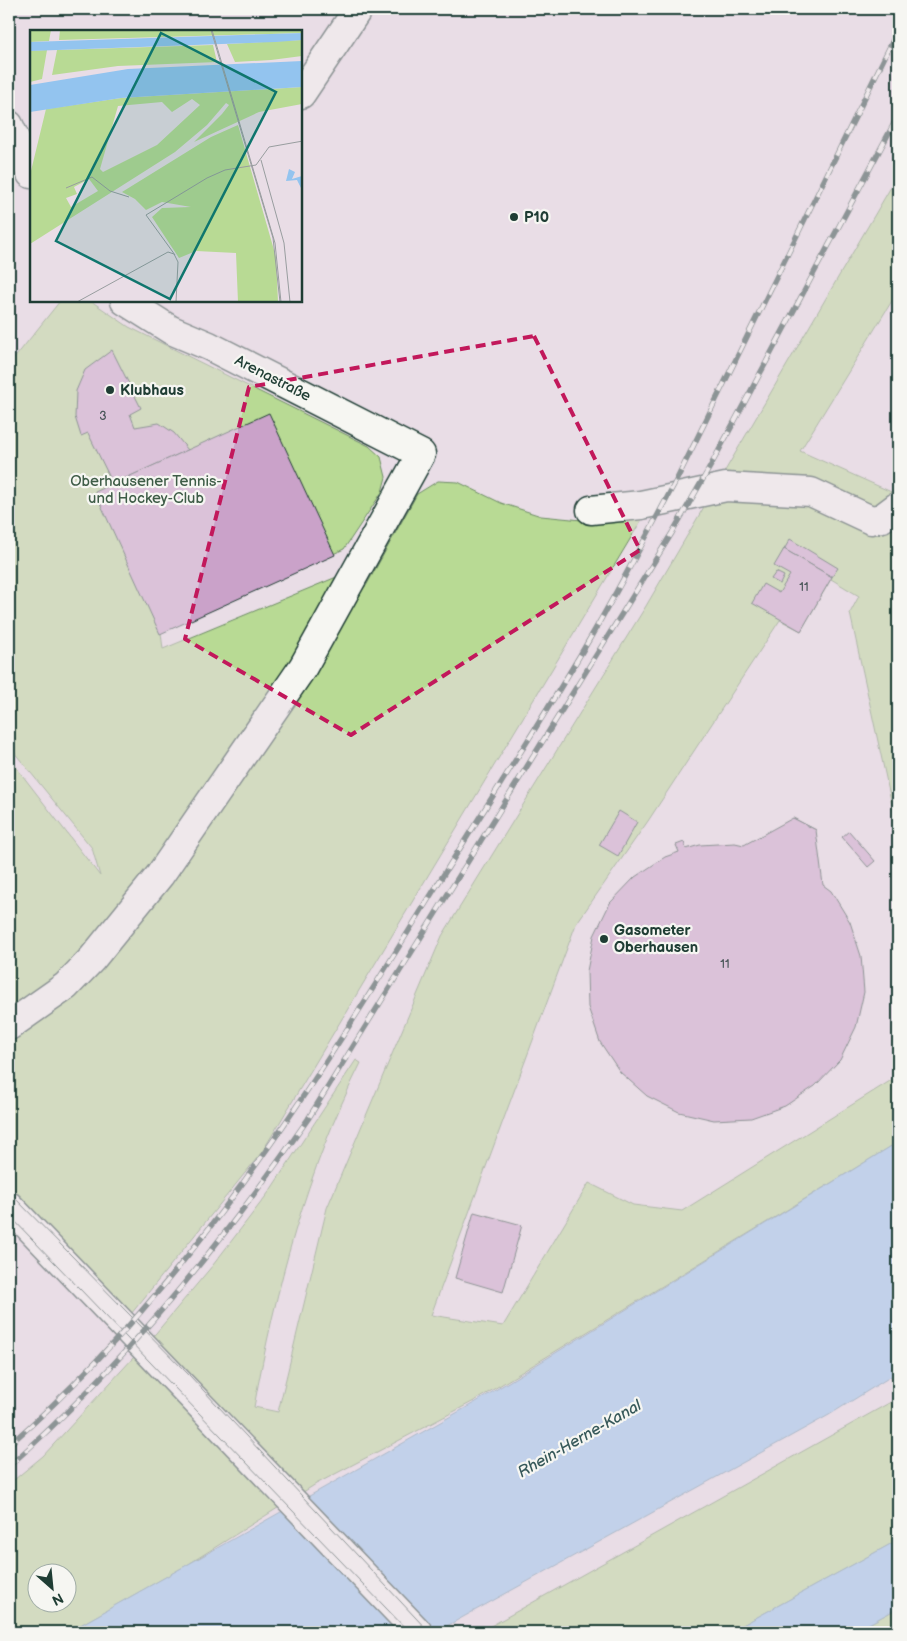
<svg xmlns="http://www.w3.org/2000/svg" width="907" height="1641" viewBox="0 0 907 1641" font-family="'Balsamiq Sans',sans-serif">
  <style>
    .green { fill: #b8da94; stroke: #6c8c64; fill-rule: evenodd }
    .water { fill: #93c4ef; stroke: #658ea4 }
    .building { fill: #caa2c9; stroke: #1f3d34 }
    .lines { fill: none; stroke-linecap: round; stroke-linejoin: round }
    .minor-casing { stroke: #1f3d34; stroke-width: 31 }
    .minor { stroke: #f6f6f2; stroke-width: 28 }
    .tram { stroke: #1f3d34; stroke-width: 1 }
    .rail-casing { stroke: #1f3d34; stroke-width: 5.5 }
    .rail { stroke: #f6f6f2; stroke-width: 4; stroke-dasharray: 11; stroke-linecap: butt }
    .marked { fill: none; stroke: #c2185b; stroke-width: 4; stroke-dasharray: 10 6; stroke-linejoin: round }
    .poi-dot { fill: #1f3d34; stroke: #f6f6f2; stroke-width: 2 }
    .labels { text-anchor: middle; stroke-width: 4.5; stroke-linejoin: round; paint-order: stroke }
    .number-label { font-size: 12px; fill: #4a5659 }
    .poi-label { font-size: 15px; font-weight: bold; fill: #1f3d34; stroke: #f6f6f2; text-anchor: start }
    .street-label { font-size: 15px; fill: #1f3d34; stroke: #f6f6f2 }
    .park-label { font-size: 15px; fill: #3e5c47; stroke: #f6f6f2 }
    .water-label { font-size: 16px; font-style: italic; fill: #365859; stroke: #f6f6f2 }
    .inset-road { fill: none; stroke: #989d9f; stroke-width: 1 }
    .view { fill: #0f766e; fill-opacity: 0.15; stroke: #0f766e; stroke-width: 2.5 }
    .inset-edge { fill: none; stroke: #1f3d34; stroke-width: 2.5 }
  </style>
  <rect width="100%" height="100%" fill="#e9dde6"/>
  <filter id="ink" filterUnits="userSpaceOnUse"><feTurbulence type="fractalNoise" baseFrequency=".02" numOctaves="2"/><feDisplacementMap in="SourceGraphic" scale="10" xChannelSelector="R" yChannelSelector="G"/><feConvolveMatrix kernelMatrix="1 2 1 2 8 2 1 2 1" color-interpolation-filters="sRGB"/></filter>
  <g filter="url(#ink)">
    <g class="green">
      <path d="M898,175V291L800,451L898,495V833L850,613L859,596L831,579L801,631L780,620L648,821L576,924L431,1315L503,1326L589,1183L633,1205L682,1211L898,1076V1142L476,1400L316,1484L187,1565L68,1632H9V1484L43,1456L156,1333L213,1265L269,1192L356,1060L361,1063C306,1172 276,1287 254,1407L278,1412L327,1208L442,936L646,606ZM38,1574H68V1604H38Z"/>
      <polygon points="60,301 91,301 129,327 369,446 381,457 386,477 382,492 344,549 161,633 163,649 339,576 366,586 417,494 438,481 458,482 501,503 541,516 602,522 644,516 262,1152 131,1314 9,1184 9,758 100,876 92,848 9,746 9,365"/>
      <polygon points="898,1398 898,1540 730,1632 480,1632"/>
      <polygon points="898,1608 898,1632 854,1632"/>
    </g>
    <g class="water">
      <polygon points="898,1142 898,1372 829,1415 436,1632 68,1632 476,1402"/>
      <polygon points="898,1540 898,1608 854,1632 730,1632"/>
    </g>
    <g class="building">
      <polygon points="112,350 141,408 130,414 135,427 159,423 174,433 188,450 113,484 88,433 81,436 75,417 76,391 85,370"/>
      <polygon points="269,413 335,555 160,634 95,492"/>
      <polygon points="790,539 838,568 832,577 784,549 781,555"/>
      <polygon points="784,549 832,577 801,631 752,603 763,584 779,593 790,575 774,566"/>
      <polygon points="776,572 784,576 780,584 771,579"/>
      <polygon points="619,811 637,822 618,856 599,845"/>
      <polygon points="793,818 816,830 802,857 787,867 780,864 779,846"/>
      <polygon points="793,818 816,830 823,885 831,891 850,922 861,956 864,992 856,1027 840,1060 815,1086 785,1106 751,1118 714,1120 679,1112 647,1096 620,1072 600,1042 588,1007 587,971 594,936 610,903 635,877 665,857 679,852 676,845 684,842 686,849 700,845 735,843 744,845"/>
      <polygon points="849,831 875,861 868,867 842,837"/>
      <polygon points="474,1212 522,1225 503,1292 455,1278"/>
    </g>
    <g class="lines">
      <defs>
        <g id="minor">
          <polyline points="301,94 358,9"/>
          <polyline points="9,125 31,174"/>
          <polyline points="591,510 641,505 726,487 811,492 871,520 882,518 898,506"/>
          <polyline points="9,1026 66,986 92,959 160,875 303,667 421,454 209,346 171,330 125,301"/>
          <polyline points="9,1206 418,1632"/>
        </g>
      </defs>
      <use href="#minor" class="minor-casing"/>
      <use href="#minor" class="minor"/>
      <g class="tram">
        <polyline points="9,1192 190,1376 429,1632"/>
        <polyline points="9,1215 409,1632"/>
      </g>
      <defs>
        <g id="rail">
          <path d="M9,1445C189,1288 315,1083 439,882C489,801 541,722 589,640C620,587 648,533 677,479L898,30"/>
          <path d="M9,1466C124,1365 221,1244 308,1119L672,533L710,467L898,116"/>
        </g>
      </defs>
      <use href="#rail" class="rail-casing"/>
      <use href="#rail" class="rail"/>
    </g>
  </g>
  <path d="M0 0H907V1641H0ZM534,336L640,550L351,735L185,639L249,387Z" fill="#e9dde6" fill-opacity=".55" fill-rule="evenodd"/>
  <path class="marked" d="M534,336L640,550L351,735L185,639L249,387Z"/>
  <g class="poi-dot">
    <circle cx="514" cy="217" r="5"/>
    <circle cx="110" cy="390" r="5"/>
    <circle cx="604" cy="939" r="5"/>
  </g>
  <g class="labels">
    <g class="number-label">
      <text x="103" y="420">3</text>
      <text x="804" y="591">11</text>
      <text x="725" y="968">11</text>
    </g>
    <g class="poi-label">
      <text x="524" y="222">P10</text>
      <text x="120" y="395">Klubhaus</text>
      <text x="614" y="935">Gasometer<tspan x="614" dy="17">Oberhausen</tspan></text>
    </g>
    <g class="street-label">
      <text transform="translate(273 378) rotate(27)" y="5">Arenastraße</text>
    </g>
    <g class="park-label">
      <text x="146" y="486">Oberhausener Tennis-<tspan x="146" dy="17">und Hockey-Club</tspan></text>
    </g>
    <g class="water-label">
      <text transform="translate(579 1438) rotate(-30)" y="6">Rhein-Herne-Kanal</text>
    </g>
  </g>
  <g transform="translate(30 30)">
    <rect width="272" height="272" fill="#e9dde6"/>
    <path d="M0,0H21L19,11L0,12ZM30,0H273L272,3L29,10ZM272,10V26L241,30L205,32L197,14ZM183,15L187,32L88,36L22,45L27,20ZM17,20L12,49L0,52V21ZM272,57V74L229,82L164,112L192,84L199,75L196,73L177,95L145,122L0,214V145L16,79L91,68ZM162,69L170,75L127,115L73,142L70,139L88,76L132,72L142,82ZM59,149L68,161L41,177L36,168L47,164L44,157ZM208,95L246,227L248,272H208L206,223L166,221L149,228L122,187L132,178L161,177L132,172L116,180L105,169L92,162L181,107Z" fill="#b8da94" fill-rule="evenodd"/>
    <path d="M273,3L272,10L246,12L0,21V12ZM272,31V57L91,68L0,82V55L98,39ZM259,139L265,142L262,149L272,146V160L267,150L256,151Z" fill="#93c4ef"/>
    <path class="inset-road" d="M181,0L243,208L250,272M182,0L245,213L251,272M231,130L254,213L260,272M36,158L62,147L80,161L99,167M145,225L116,185L177,148L195,140L226,135L239,117L273,111M47,272L138,222L144,224L148,232L146,272"/>
    <path class="view" d="M131,3L246,62L140,269L26,211Z"/>
    <rect width="272" height="272" class="inset-edge"/>
  </g>
  <rect width="907" height="1641" fill="none" stroke="#f6f6f2" stroke-width="30"/>
  <rect x="15" y="15" width="877" height="1611" fill="none" stroke="#1f3d34" stroke-width="2" filter="url(#ink)"/>
  <g transform="translate(52 1588) rotate(153)"><circle r="24" fill="#f6f6f2" stroke="#a0aca6"/>
  <path d="M0-4L9 19L0 12L-9 19Z" fill="#1f3d34"/>
  <text y="-8" font-size="14" font-weight="bold" text-anchor="middle" fill="#1f3d34">N</text>
  </g>
</svg>
